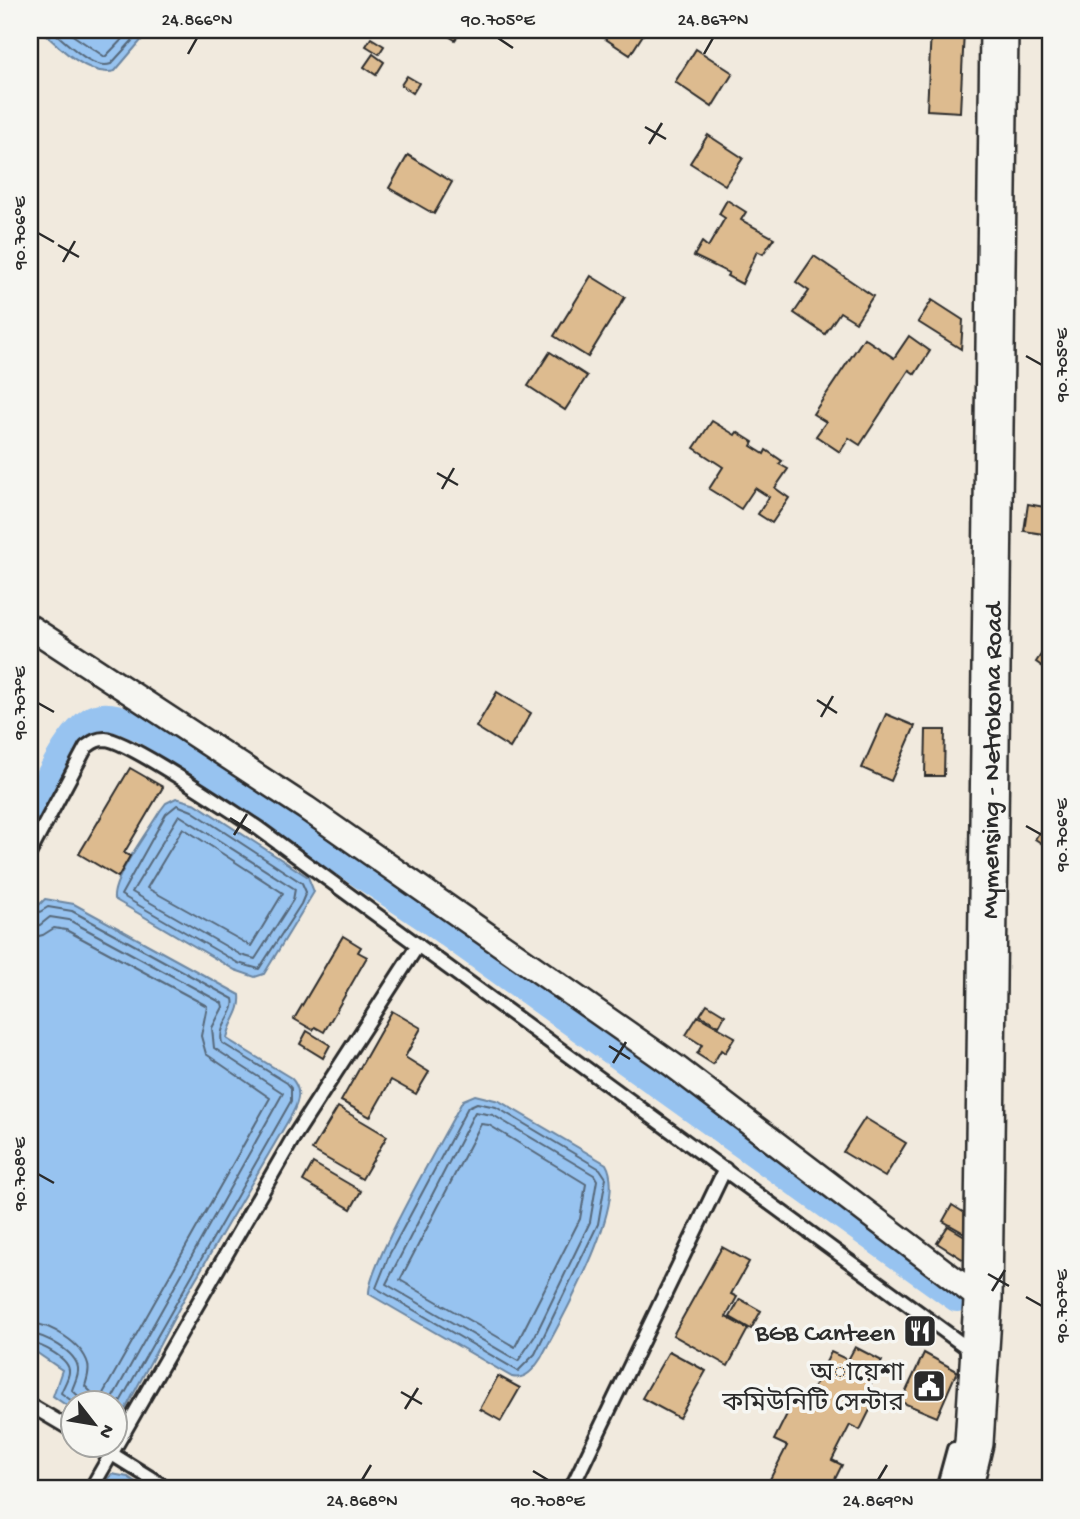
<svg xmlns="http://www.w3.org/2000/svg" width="1080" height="1519" viewBox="0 0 1080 1519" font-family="'Gochi Hand','Noto Sans Bengali',sans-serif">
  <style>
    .water { fill: #97c3f0; stroke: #6c86a1; stroke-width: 2 }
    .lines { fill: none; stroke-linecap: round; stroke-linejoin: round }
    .shore { stroke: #56687a; stroke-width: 2 }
    .canal { stroke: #97c3f0; stroke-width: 28 }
    .building { fill: #ddbb8f; stroke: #2b2b2b; stroke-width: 2 }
    .lane-casing { stroke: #2b2b2b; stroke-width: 18 }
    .street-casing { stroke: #2b2b2b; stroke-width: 28 }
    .primary-casing { stroke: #2b2b2b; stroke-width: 42 }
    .lane { stroke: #f6f6f2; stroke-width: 12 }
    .street { stroke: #f6f6f2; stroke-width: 23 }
    .primary { stroke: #f6f6f2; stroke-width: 37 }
    .ticks { fill: none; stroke: #2b2b2b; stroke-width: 2.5 }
    .labels { text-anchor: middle; stroke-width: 7; stroke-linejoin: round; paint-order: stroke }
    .street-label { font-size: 26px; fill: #2b2b2b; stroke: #f6f6f2 }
    .poi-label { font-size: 26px; fill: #2b2b2b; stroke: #f6f6f2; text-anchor: end }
    .neatline { fill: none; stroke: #2b2b2b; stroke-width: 2.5 }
    .ticks-label { font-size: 18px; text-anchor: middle; fill: #2b2b2b }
  </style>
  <rect width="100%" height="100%" fill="#f1eade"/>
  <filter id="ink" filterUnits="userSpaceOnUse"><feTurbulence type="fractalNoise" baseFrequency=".0143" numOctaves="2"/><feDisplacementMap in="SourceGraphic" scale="14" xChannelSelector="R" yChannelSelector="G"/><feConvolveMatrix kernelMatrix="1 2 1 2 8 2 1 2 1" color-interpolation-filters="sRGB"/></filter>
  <g filter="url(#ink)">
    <g class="water">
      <path d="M41,30H150L115,71C90,78 57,46 41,30Z"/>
      <path d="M176,798L196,804L308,877L314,892L264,974L255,977L235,970L114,899C112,878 149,830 160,811L166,803Z"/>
      <path d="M45,899L74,904L240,995C242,1013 229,1022 227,1039L291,1078C302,1089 299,1101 292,1114L185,1297L126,1408L116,1420V1404H74L73,1410L53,1396L62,1370L30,1348V914Z"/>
      <path d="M475,1095L499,1101L606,1164C629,1203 562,1318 541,1358C534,1369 526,1380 512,1377L369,1294C367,1267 446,1133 463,1100Z"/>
      <polygon points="112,1474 128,1477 145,1489 100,1489"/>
    </g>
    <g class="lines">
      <g class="shore">
        <path d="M51,30C66,41 92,71 111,64L142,30"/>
        <polyline points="65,30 105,57 131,30"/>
        <polygon points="177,805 192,811 302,883 306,892 301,904 259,969 238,963 121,895 166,814"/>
        <polygon points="179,815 295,889 293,900 255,959 241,955 132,892"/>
        <polygon points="183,828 283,893 251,946 147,888"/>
        <path d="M30,918L48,907L72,911L233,999C237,1013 217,1025 222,1043L287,1083L291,1088V1101L116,1409"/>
        <polyline points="30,927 40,925 50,917 69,920 222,1003 223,1007 212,1028 214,1048 283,1093 109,1404"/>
        <path d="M30,938L43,935L54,928L66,930L207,1006L201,1036L206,1054L270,1098L101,1397H96L85,1386C87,1379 90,1372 88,1364C82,1343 50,1324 30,1323"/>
        <polygon points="477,1103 496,1107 600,1169 606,1178 598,1224 535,1354 518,1371 376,1288 390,1253 468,1107"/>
        <polygon points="475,1112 493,1115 594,1175 597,1180 590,1222 535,1336 518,1361 386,1284"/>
        <polygon points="481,1124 489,1125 586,1184 580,1219 515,1347 400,1280"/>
        <path d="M30,1334C45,1335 76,1352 78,1368C79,1376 74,1383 72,1390L87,1404"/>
        <path d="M30,1343C40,1344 70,1358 69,1372C69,1378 63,1387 61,1393L76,1404"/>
      </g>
      <path class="canal" d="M30,813C43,790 72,726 96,718C113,713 129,723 144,729L428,919L957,1298"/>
    </g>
    <g class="building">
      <polygon points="444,30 462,30 455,40 442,32"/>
      <polygon points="592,30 646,30 630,55"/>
      <polygon points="931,30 964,31 960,112 927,110"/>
      <polygon points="371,38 384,46 379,54 366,46"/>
      <polygon points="696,49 733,73 712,107 675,82"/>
      <polygon points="373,54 384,62 376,75 364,67"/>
      <polygon points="407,76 419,83 413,93 401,85"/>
      <polygon points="708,135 743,158 725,185 690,163"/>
      <polygon points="408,155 452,182 434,214 389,188"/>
      <polygon points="727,200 746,212 741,220 774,238 763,254 757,251 742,284 727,276 729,273 694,256 702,242 708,247 725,218 719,214"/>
      <polygon points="814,256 873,296 856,322 840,312 825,334 794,313 809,291 796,282"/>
      <polygon points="591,276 625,297 588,357 554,336"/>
      <polygon points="932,300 963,320 961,349 918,322"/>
      <polygon points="909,336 930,351 915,374 909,370 860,445 849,438 840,452 816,436 826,422 813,414 864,338 894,358"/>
      <polygon points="550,352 587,376 565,410 528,386"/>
      <polygon points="712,421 735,435 737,432 753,442 751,446 764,454 766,450 782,461 779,464 788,469 775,488 789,498 772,523 758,514 769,497 755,488 741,509 709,489 723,467 694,448"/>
      <polygon points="1028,504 1050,508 1050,535 1024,531"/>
      <polygon points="1050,641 1050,672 1036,662"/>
      <polygon points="497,692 531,713 510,748 476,727"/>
      <polygon points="886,714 915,726 891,781 862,768"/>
      <polygon points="926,730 945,730 944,776 925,776"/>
      <polygon points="130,768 163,787 124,853 130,856 118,877 79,854"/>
      <polygon points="1048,820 1050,822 1050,849 1035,839"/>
      <polygon points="343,936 361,947 358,952 367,957 324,1032 315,1027 313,1030 294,1019"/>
      <polygon points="707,1004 725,1015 719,1026 700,1015"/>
      <polygon points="392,1011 421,1028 405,1057 429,1072 416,1094 391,1080 370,1117 341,1101"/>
      <polygon points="698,1016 735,1037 725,1053 721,1050 713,1064 697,1054 702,1045 686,1035"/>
      <polygon points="307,1031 330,1045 323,1058 300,1044"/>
      <polygon points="338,1107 387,1136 362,1179 312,1150"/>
      <polygon points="865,1118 906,1143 885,1177 843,1152"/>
      <polygon points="313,1163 361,1191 351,1209 303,1181"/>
      <polygon points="952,1205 982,1224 973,1238 943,1221"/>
      <polygon points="948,1226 983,1247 972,1265 937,1243"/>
      <polygon points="722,1247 749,1262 731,1294 737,1297 726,1317 748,1329 728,1366 673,1335"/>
      <polygon points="740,1299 761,1311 751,1329 730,1317"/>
      <polygon points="855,1347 882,1361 866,1393 876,1398 860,1430 850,1425 832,1460 842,1465 830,1489 765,1489 787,1446 774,1440 797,1394 808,1399 831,1352 848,1360"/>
      <polygon points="669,1351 706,1371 679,1418 642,1398"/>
      <polygon points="924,1353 957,1371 937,1417 901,1402"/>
      <polygon points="498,1376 520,1388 501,1421 480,1409"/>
    </g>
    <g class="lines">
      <defs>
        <g id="lane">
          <path d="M30,852L86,747C92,743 96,739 105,739C128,740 231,811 258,828L966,1347L968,1357"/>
          <polyline points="30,1405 74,1431"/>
          <polyline points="99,1446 168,1489"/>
          <polyline points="91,1489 293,1138 418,945"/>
          <polyline points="571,1489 725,1169"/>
          <polyline points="943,1489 954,1449"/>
        </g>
        <polyline id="street" points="30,627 306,808 673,1065 983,1301"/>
        <g id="primary">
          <path id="s1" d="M963,1489L974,1443L983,1301L999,30"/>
        </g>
      </defs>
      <use href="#lane" class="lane-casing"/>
      <use href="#street" class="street-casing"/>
      <use href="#primary" class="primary-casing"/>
      <use href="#lane" class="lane"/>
      <use href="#street" class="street"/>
      <use href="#primary" class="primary"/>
    </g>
  </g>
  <path class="ticks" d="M498,38L513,48M188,54L197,38M704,54L713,38M645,127L666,139M649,144L662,123M38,233L54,242M58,245L79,257M63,262L75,241M1026,356L1042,365M437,473L458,485M442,489L454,468M817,700L837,713M38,703L54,712M821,717L833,696M230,818L251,831M1026,826L1042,835M234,835L247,814M609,1046L630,1059M613,1063L626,1042M38,1174L54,1183M988,1274L1009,1286M992,1291L1005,1270M1026,1297L1042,1306M401,1392L422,1404M405,1409L418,1388M533,1471L548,1480M362,1480L371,1465M878,1480L887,1465"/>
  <defs>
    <symbol id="restaurant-square" viewBox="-11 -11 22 22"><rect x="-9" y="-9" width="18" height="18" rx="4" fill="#2b2b2b" stroke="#f6f6f2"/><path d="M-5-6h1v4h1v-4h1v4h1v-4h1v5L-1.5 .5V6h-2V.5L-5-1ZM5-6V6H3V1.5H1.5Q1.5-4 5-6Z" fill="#fff"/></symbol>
    <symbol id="civic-square" viewBox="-11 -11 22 22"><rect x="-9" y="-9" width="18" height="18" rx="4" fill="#2b2b2b" stroke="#f6f6f2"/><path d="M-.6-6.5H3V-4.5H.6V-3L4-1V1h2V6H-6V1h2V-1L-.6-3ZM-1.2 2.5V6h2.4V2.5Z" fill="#fff"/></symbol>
  </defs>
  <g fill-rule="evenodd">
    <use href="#restaurant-square" x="901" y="1312" width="38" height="38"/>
    <use href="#civic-square" x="910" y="1367" width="38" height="38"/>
  </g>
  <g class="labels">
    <g class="street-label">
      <text dy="9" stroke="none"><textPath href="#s1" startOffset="730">Mymensing - Netrokona Road</textPath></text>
    </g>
    <g class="poi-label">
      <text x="895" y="1340">BGB Canteen</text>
      <text x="904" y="1380">অায়েশা<tspan x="904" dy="30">কমিউনিটি সেন্টার</tspan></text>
    </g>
  </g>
  <rect width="1080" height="1519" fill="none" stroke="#f6f6f2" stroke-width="77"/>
  <g transform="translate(94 1424) rotate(121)"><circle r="33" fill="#f6f6f2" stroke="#a5a5a2" stroke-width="2"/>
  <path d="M0-5L12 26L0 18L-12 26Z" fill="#2b2b2b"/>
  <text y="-10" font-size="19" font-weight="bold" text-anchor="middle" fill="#2b2b2b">N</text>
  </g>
  <rect x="38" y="38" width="1004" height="1442" class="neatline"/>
  <g class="ticks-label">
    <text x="197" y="25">24.866°N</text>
    <text x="498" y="25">90.705°E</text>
    <text x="713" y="25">24.867°N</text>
    <text transform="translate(19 233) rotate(-90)" y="6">90.706°E</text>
    <text transform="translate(1061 365) rotate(-90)" y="6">90.705°E</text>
    <text transform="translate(19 703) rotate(-90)" y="6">90.707°E</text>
    <text transform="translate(1061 835) rotate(-90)" y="6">90.706°E</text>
    <text transform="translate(19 1174) rotate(-90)" y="6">90.708°E</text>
    <text transform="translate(1061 1306) rotate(-90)" y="6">90.707°E</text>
    <text x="362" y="1506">24.868°N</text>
    <text x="548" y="1506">90.708°E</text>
    <text x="878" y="1506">24.869°N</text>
  </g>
</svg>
